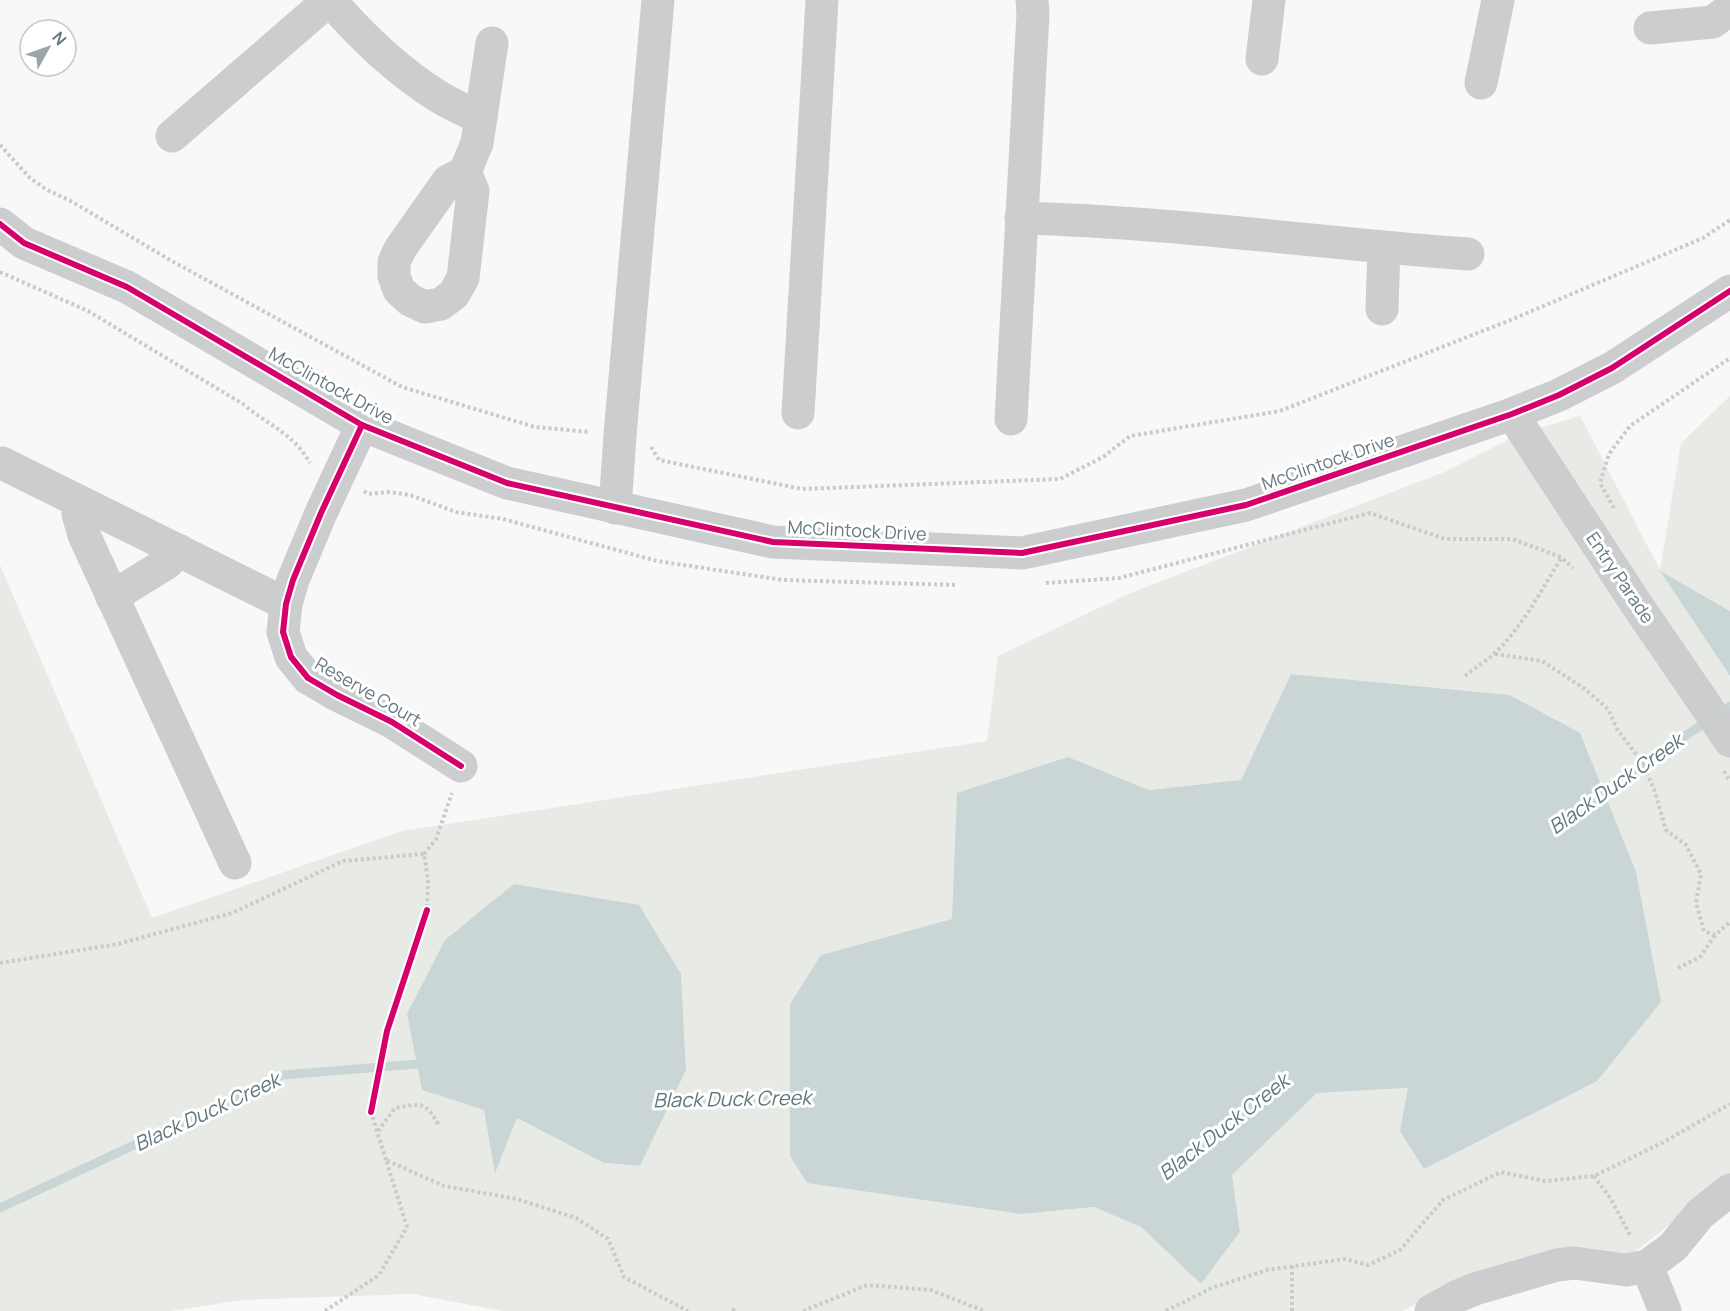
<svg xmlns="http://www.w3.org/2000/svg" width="1730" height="1311" viewBox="0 0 1730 1311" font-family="Manrope,sans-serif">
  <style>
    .green { fill: #e8eae5; fill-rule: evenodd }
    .water { fill: #cad5d6 }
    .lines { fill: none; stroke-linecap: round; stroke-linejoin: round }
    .stream { stroke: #cad5d6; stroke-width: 9 }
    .path { stroke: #c9cacb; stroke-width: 4; stroke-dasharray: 3 3; stroke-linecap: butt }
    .minor { stroke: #cbcdce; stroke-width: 33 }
    .cycleway-casing { stroke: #fff; stroke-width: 10 }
    .cycleway { stroke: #d6006c; stroke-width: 6 }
    .labels { text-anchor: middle; stroke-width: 6; stroke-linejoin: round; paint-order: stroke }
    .street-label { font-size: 18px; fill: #647982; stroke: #fff }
    .water-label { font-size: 20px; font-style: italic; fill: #5e787c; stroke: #fff }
  </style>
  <rect width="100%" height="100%" fill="#f8f8f8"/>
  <path class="green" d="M1730,396V611L1661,572L1730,676V1178L1637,1250L1599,1266L1467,1276L1403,1311H503L412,1294L243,1300L171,1311H0V565L152,918L402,831L987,741L998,656L1128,594L1447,471L1519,434L1580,416L1660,570L1681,443ZM1291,674L1510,695L1580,733L1400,1131L1409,1088L1317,1093L1232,1175L1240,1232L1201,1284L1141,1227L1094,1207L1021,1214L821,955L952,920L1068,757L1149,790L1241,780ZM681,974L686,1070L640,1166L604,1163L517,1118L495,1171L485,1110L422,1090L407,1014Z"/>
  <g class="water">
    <polygon points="1660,571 1730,611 1730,676"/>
    <polygon points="1291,674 1510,695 1580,733 1636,872 1661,1002 1597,1081 1424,1169 1400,1131 1408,1088 1317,1093 1232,1175 1240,1232 1201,1284 1141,1227 1094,1207 1021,1214 807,1183 790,1156 790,1004 821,955 952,919 957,793 1068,757 1149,790 1241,780"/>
    <polygon points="514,884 639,905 681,974 686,1070 640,1166 604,1163 517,1118 495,1173 484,1110 422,1090 407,1014 445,940"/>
  </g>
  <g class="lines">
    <g class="stream">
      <polyline points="1594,797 1730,706"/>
      <polyline points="660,1101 802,1097"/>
      <polyline points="0,1208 283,1075 429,1063"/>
    </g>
    <g class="path">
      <polyline points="0,145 30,178 47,190 69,200 170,260 402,387 535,427 590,432"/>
      <path d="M0,272L88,311L243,404C269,426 292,432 310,463"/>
      <polyline points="651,447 659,460 802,489 1060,479 1103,457 1130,436 1280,411 1513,319 1703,238 1730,220"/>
      <polyline points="364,491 368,494 389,492 410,495 456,512 503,519 657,561 783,580 957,585"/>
      <polyline points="1614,508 1600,483 1609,454 1630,426 1730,358"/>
      <polyline points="1046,583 1119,578 1370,513 1445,539 1512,539 1561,557 1573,568"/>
      <polyline points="1495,654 1542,661 1585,689 1608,709 1617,729 1641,761 1654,789 1666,830 1686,845 1701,874 1696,903 1704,931 1715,935 1730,922"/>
      <path d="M1465,676C1475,668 1486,661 1495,653C1523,626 1542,589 1562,557"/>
      <polyline points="1724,771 1730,781"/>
      <polyline points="424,854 436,839 452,793"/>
      <polyline points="0,963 118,944 232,913 343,861 424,854 428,880 427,910"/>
      <polyline points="1678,968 1700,957 1715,935"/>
      <path d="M378,1131L395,1108C423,1103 424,1101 439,1125"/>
      <polyline points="386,1160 371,1112 387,1031"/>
      <polyline points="1594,1176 1611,1199 1631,1237"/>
      <polyline points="325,1311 379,1275 407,1227 386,1160 444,1186 517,1199 576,1218 608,1239 624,1277 688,1311"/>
      <polyline points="733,1311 734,1307"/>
      <polyline points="803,1311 867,1285 931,1290 984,1311"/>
      <polyline points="1166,1311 1212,1288 1267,1270 1345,1259 1368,1265 1400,1250 1443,1200 1501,1172 1545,1181 1594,1176 1664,1142 1730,1104"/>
      <polyline points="1292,1311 1292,1266"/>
    </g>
    <g class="minor">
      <path d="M330,0C361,36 395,69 436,95C450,104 466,111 481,118"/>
      <polyline points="1650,28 1713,22 1730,9"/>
      <polyline points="1262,59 1269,0"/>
      <polyline points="1481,83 1498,0"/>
      <polyline points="172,136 329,0"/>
      <polyline points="465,172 473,191 463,278 454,294 441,304 425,307 410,300 399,290 394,276 394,262 400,249 448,181 465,172 477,143 492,43"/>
      <path d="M1021,218C1171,222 1319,243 1468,254"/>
      <polyline points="0,224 24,243 127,287 362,425 507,483 773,542 1022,553 1246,505 1512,414 1559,395 1612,368 1730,291"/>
      <polyline points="1382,309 1384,248"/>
      <polyline points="798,413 822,0"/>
      <polyline points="1512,414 1637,605 1730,741"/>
      <polyline points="1011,419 1033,14 1032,0"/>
      <polyline points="362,425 321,513 293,580 286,604 283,632 291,657 308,678 337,695 392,722 461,766"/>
      <polyline points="2,463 286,604"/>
      <polyline points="82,503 78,514 84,535 235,863"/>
      <polyline points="615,508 620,435 658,0"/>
      <polyline points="112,597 167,563 178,550"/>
      <polyline points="1647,1266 1665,1311"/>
      <polyline points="1431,1311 1458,1296 1475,1289 1557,1265 1574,1263 1626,1270 1647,1266 1673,1247 1700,1214 1730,1190"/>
    </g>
    <defs>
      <g id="cycleway">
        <polyline points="0,224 24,243 127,287 362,425 507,483 773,542 1022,553 1246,505 1512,414 1559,395 1612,368 1730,291"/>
        <polyline points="362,425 321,513 293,580 286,604 283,632 291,657 308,678 337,695 392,722 461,766"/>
        <polyline points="371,1112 387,1031 427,910"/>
      </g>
    </defs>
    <use href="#cycleway" class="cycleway-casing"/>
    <use href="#cycleway" class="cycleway"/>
  </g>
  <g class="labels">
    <g class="street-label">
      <text transform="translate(331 386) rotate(29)" y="6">McClintock Drive</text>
      <text transform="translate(1328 462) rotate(-19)" y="6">McClintock Drive</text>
      <text transform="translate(857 531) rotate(3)" y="6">McClintock Drive</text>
      <text transform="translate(1620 578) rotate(56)" y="6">Entry Parade</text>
      <text transform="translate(368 692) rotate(30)" y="6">Reserve Court</text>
    </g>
    <g class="water-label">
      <text transform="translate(1616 784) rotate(-35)" y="7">Black Duck Creek</text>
      <text transform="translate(732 1099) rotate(-1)" y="7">Black Duck Creek</text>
      <text transform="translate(207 1112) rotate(-25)" y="7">Black Duck Creek</text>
      <text transform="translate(1224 1127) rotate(-38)" y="7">Black Duck Creek</text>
    </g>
  </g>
  <g transform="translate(48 48) rotate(50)"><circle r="28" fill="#ffffff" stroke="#c1c9cd" stroke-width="1.5"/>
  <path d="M0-4.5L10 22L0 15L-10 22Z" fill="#98a5ab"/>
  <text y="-9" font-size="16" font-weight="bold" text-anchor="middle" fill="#647982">N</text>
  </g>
</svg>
